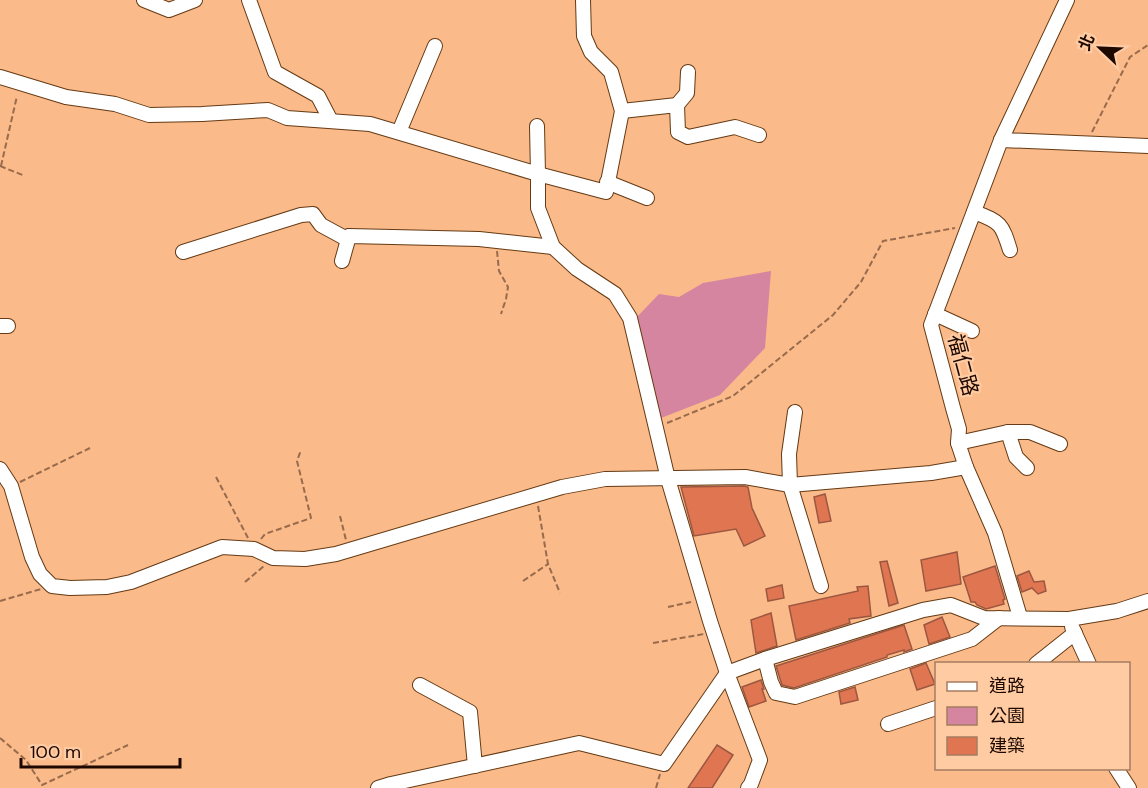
<svg xmlns="http://www.w3.org/2000/svg" width="1148" height="788" viewBox="0 0 1148 788" font-family="'DM Sans','Noto Sans TC',sans-serif">
  <style>
    .green { fill: #d685a0 }
    .building { fill: #e07552; stroke: #9c5740; stroke-width: 1.5 }
    .lines { fill: none; stroke-linecap: round; stroke-linejoin: round }
    .minor-casing { stroke: #653a14; stroke-width: 16 }
    .path { stroke: #986b4c; stroke-width: 2; stroke-dasharray: 6 3; stroke-linecap: butt }
    .minor { stroke: #fff; stroke-width: 14 }
    .labels { text-anchor: middle; stroke-width: 4.5; stroke-linejoin: round; paint-order: stroke }
    .street-label { font-size: 21px; fill: #1d0800; stroke: #ffcba3 }
  </style>
  <rect width="100%" height="100%" fill="#faba89"/>
  <polygon class="green" points="771,271 765,348 720,395 661,418 655,410 635,319 659,294 679,297 703,283"/>
  <g class="building">
    <polygon points="744,486 748,487 752,508 765,536 744,546 736,529 694,536 681,487"/>
    <polygon points="825,494 831,521 819,523 814,497"/>
    <polygon points="957,552 961,584 926,591 921,560"/>
    <polygon points="887,561 898,603 889,606 880,562"/>
    <polygon points="995,566 1005,599 1003,600 1004,604 986,609 977,605 975,602 971,602 963,577"/>
    <polygon points="1029,571 1034,582 1044,581 1046,591 1038,594 1032,588 1022,592 1017,576"/>
    <polygon points="782,585 784,598 768,601 766,589"/>
    <polygon points="868,586 871,616 849,619 850,623 796,640 789,606 858,591 857,587"/>
    <polygon points="771,613 777,646 756,653 751,620"/>
    <polygon points="942,617 950,637 929,644 924,625"/>
    <polygon points="904,625 912,649 904,652 904,650 887,655 887,657 794,688 782,685 776,666"/>
    <polygon points="926,663 935,684 917,690 910,669"/>
    <polygon points="761,680 764,689 762,689 766,701 749,707 742,687"/>
    <polygon points="855,687 858,700 841,704 839,692"/>
    <polygon points="717,745 733,755 712,788 688,788"/>
  </g>
  <g class="lines">
    <defs>
      <g id="minor">
        <polyline points="144,0 169,10 195,0"/>
        <polyline points="249,0 275,72 318,96 331,121"/>
        <polyline points="583,0 584,36 591,52 611,72 622,111 606,192 538,174 538,208 553,247 577,269 615,294 630,318 668,479 710,621 727,673 760,760 751,784 748,788"/>
        <polyline points="0,77 66,97 115,104 149,115 202,114 268,110 287,118 370,124 538,174 537,126"/>
        <polyline points="677,105 687,93 688,72"/>
        <polyline points="622,111 677,105 678,132 688,137 735,127 759,135"/>
        <polyline points="399,132 435,46"/>
        <polyline points="1001,140 1148,146"/>
        <polyline points="607,182 647,198"/>
        <path d="M974,212C1001,222 1002,224 1010,250"/>
        <polyline points="183,252 301,215 313,214 321,225 345,238 349,236 479,239 553,247"/>
        <polyline points="342,261 349,236"/>
        <polyline points="935,314 972,331"/>
        <polyline points="0,326 8,326"/>
        <polyline points="795,412 789,454 790,485 821,586"/>
        <polyline points="1008,432 1016,457 1027,468"/>
        <polyline points="958,443 1008,432 1030,432 1060,444"/>
        <polyline points="966,467 995,533 1020,617"/>
        <polyline points="0,469 11,486 32,557 40,574 52,586 70,588 107,587 131,582 222,547 254,549 273,558 305,559 336,554 562,487 605,479 745,477 790,485 931,473 966,467 958,443 959,429 953,408 931,325 1001,140 1067,0"/>
        <polyline points="1072,627 1089,664"/>
        <polyline points="765,659 771,682 776,693 795,697 972,639 999,618"/>
        <polyline points="1036,664 1075,633"/>
        <polyline points="420,685 470,712 475,766"/>
        <polyline points="888,724 936,708"/>
        <polyline points="1116,768 1129,788"/>
        <polyline points="378,788 391,784 579,743 664,764 727,673 765,659 923,610 951,605 984,618 1069,619 1117,611 1148,601"/>
      </g>
    </defs>
    <use href="#minor" class="minor-casing"/>
    <g class="path">
      <polyline points="1092,132 1130,57 1148,45"/>
      <polyline points="0,166 25,176"/>
      <polyline points="1,166 17,96"/>
      <polyline points="497,251 499,271 508,287 506,299 501,314"/>
      <polyline points="667,423 733,396 833,315 861,282 883,241 955,228"/>
      <polyline points="216,477 248,538"/>
      <polyline points="20,482 90,448"/>
      <polyline points="538,506 548,564 560,593"/>
      <polyline points="340,516 346,540"/>
      <polyline points="261,539 265,534 311,518 297,461 301,450"/>
      <polyline points="523,581 548,564"/>
      <polyline points="245,582 264,566"/>
      <polyline points="0,601 41,589"/>
      <polyline points="668,607 691,602"/>
      <polyline points="653,643 704,634"/>
      <polyline points="0,738 26,760 42,785 128,745"/>
      <polyline points="656,788 660,774"/>
    </g>
    <use href="#minor" class="minor"/>
  </g>
  <g class="labels">
    <g class="street-label">
      <text transform="translate(963 365) rotate(75)" y="7">福仁路</text>
    </g>
  </g>
  <rect x="935" y="662" width="195" height="108" fill="#ffcba3" stroke="#a57d62" stroke-width="1.5"/>
  <rect x="947" y="682" width="30" height="9" fill="#ffffff" stroke="#a57d62" stroke-width="1.5"/>
  <text x="989" y="692" font-size="18" fill="#1d0800">道路</text>
  <rect x="947" y="707" width="30" height="18" fill="#d685a0" stroke="#a57d62" stroke-width="1.5"/>
  <text x="989" y="722" font-size="18" fill="#1d0800">公園</text>
  <rect x="947" y="737" width="30" height="18" fill="#e07552" stroke="#a57d62" stroke-width="1.5"/>
  <text x="989" y="752" font-size="18" fill="#1d0800">建築</text>
  <g transform="translate(1100 48) rotate(293)" stroke="#ffcba3" stroke-width="4.5" paint-order="stroke">
  <path d="M0-4.5L10 22L0 15L-10 22Z" fill="#1d0800"/>
  <text y="-9" font-size="16" font-weight="bold" text-anchor="middle" fill="#1d0800">北</text>
  </g>
  <path d="M21 758v9h159v-9" fill="none" stroke="#1d0800" stroke-width="3"/>
  <text x="30" y="758" font-size="18" fill="#1d0800" stroke="#ffcba3" stroke-width="4.5" paint-order="stroke">100 m</text>
</svg>
